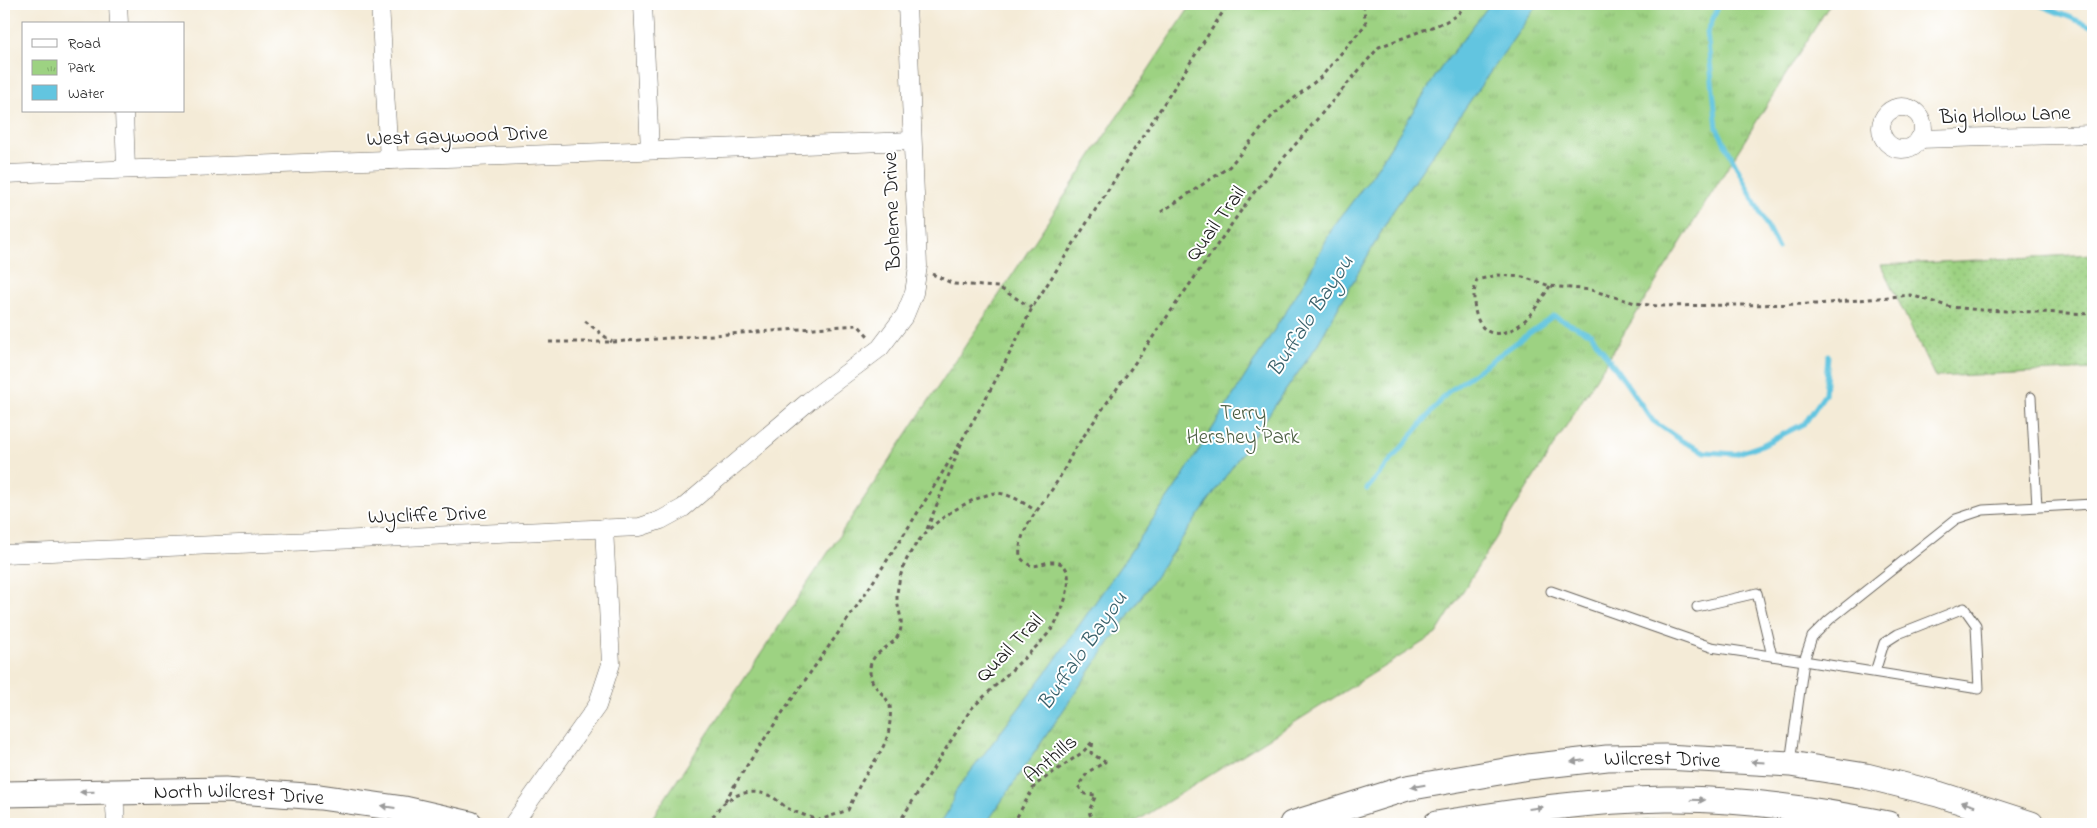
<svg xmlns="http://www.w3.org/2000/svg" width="2097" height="828" viewBox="0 0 2097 828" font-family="'Indie Flower',sans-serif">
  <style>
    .grass { fill: url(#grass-dots); stroke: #5c774f }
    .park { fill: url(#park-tufts); stroke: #5c774f }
    .water { fill: #62c5e0; stroke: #3f707e }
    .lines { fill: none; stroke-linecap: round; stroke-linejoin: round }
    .stream { stroke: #62c5e0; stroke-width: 5 }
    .service-casing { stroke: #68645d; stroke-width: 11 }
    .minor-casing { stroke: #68645d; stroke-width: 19 }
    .secondary-casing { stroke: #68645d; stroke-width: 27 }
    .path { stroke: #68645d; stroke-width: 3; stroke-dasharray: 4 4; stroke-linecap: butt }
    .service { stroke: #fff; stroke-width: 9 }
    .minor { stroke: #fff; stroke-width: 18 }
    .secondary { stroke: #fff; stroke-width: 25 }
    .oneway { fill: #999 }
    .labels { text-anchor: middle; stroke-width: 4; stroke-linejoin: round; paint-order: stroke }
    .street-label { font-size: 21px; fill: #1c1c1c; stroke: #fff }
    .park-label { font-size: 21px; fill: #495c40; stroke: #fff }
    .water-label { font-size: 22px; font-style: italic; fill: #38606a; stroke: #fff }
  </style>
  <defs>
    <pattern id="grass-dots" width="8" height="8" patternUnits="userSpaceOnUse" patternTransform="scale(1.25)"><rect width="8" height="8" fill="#9dd282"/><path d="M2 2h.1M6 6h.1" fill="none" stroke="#87b470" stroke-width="1.8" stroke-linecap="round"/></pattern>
    <pattern id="park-tufts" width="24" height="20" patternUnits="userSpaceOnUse" patternTransform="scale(1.25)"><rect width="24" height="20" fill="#9dd282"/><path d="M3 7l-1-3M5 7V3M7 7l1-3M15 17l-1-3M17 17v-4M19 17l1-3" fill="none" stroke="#87b470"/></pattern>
  </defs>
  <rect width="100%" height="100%" fill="#fff"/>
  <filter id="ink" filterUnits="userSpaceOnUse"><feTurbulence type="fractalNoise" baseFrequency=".02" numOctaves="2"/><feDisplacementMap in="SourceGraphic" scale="10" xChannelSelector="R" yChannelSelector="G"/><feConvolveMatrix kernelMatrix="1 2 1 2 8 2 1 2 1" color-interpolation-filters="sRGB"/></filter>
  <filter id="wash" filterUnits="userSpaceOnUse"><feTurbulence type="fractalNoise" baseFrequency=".0096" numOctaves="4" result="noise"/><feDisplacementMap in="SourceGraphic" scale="20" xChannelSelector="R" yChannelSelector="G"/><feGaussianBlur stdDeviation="1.12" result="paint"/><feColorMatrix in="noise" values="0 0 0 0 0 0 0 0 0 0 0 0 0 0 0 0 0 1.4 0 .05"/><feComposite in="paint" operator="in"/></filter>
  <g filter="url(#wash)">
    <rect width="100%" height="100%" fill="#f4ebd7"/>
    <g class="grass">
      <polygon points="2093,254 2093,369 1935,377 1881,265"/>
      <polygon points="1667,819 1738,820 1775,824 1605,824"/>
    </g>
    <polygon class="park" points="1192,4 1830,4 1436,634 1132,824 648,824"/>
    <polygon class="water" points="1490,4 1538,4 1393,211 1316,347 1109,643 986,824 940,824 950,808 955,792 1048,670 1179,482 1306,279 1333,227 1373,174 1440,69"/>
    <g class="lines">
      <g class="stream">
        <polyline points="1719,4 1707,33 1717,128 1778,248"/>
        <polyline points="2037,4 2093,27"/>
        <polyline points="1367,489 1448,392 1553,316 1591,334 1653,421 1682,441 1705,452 1736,454 1762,445 1805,423 1825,394 1828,355"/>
      </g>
    </g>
  </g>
  <g filter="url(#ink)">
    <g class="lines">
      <defs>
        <g id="service">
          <polyline points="2031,397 2037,507"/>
          <polyline points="1551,591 1711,647 1804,661 1812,637 1829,620 1956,519 1983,510 2093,504"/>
          <polyline points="1697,607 1757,593 1772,656"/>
          <polyline points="1790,763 1804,661 1979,689 1976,625 1964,608 1898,634 1884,643 1875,672"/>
        </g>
        <g id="minor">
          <polyline points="118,4 119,24"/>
          <polyline points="380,4 389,160"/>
          <polyline points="643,4 650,150"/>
          <circle cx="1902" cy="128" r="21"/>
          <polyline points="124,111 126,169"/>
          <polyline points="1919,139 2093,134"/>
          <polyline points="4,174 911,141"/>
          <polyline points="4,554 640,527 661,520 683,508 809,401 880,348 905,315 914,293 918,266 907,4"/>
          <polyline points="114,791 116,824"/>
          <polyline points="513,824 597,706 611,664 604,528"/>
        </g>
        <g id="secondary">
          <path id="s1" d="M4,794L225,790L320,797L404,809L470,824"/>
          <path id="s2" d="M1292,824L1407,788L1528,767L1607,758L1665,757L1790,764L1866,776L1938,794L2031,824"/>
          <path d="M1436,824C1513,812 1589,800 1666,799C1741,798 1815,809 1888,824"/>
        </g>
      </defs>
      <use href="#service" class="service-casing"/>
      <use href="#minor" class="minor-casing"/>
      <use href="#secondary" class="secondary-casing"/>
      <g class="path">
        <polyline points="1161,212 1229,167 1273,115 1321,77 1366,24 1363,4"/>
        <polyline points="932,274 954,284 998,287 1032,308"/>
        <path d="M1550,286C1540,301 1527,325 1508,331C1476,344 1469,302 1477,280L1497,275L1523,277L1550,286L1591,290L1635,303L1657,306L1818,304L1910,295L1951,307L1981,310L2093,314"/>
        <polyline points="585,321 612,342"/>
        <polyline points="549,342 612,342 858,325 869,337"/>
        <polyline points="927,529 962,442"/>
        <path d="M725,801C768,729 820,661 867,591C927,500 986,406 1032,308L1228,4"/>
        <path d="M709,824C720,800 742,786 768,795C775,797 781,804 787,808C797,813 809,817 820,820L848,810C854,797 859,785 867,773C875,760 887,745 889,729C890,723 891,712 890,706C885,692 870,688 870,671C869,651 892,649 899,634C905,621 897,610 897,597C897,592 898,587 899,582C907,542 941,514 976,499C983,497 992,492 998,493C1012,495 1024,503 1036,511"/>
        <path d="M898,824L971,709L1041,642C1044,638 1048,634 1051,630C1060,618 1083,565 1055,562C1038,561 1035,574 1020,557C1017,532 1038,510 1051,491C1060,478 1067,464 1074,450L1252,195L1366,62L1379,47L1445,22L1457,15L1467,4"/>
        <polyline points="1013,824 1035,785 1083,752 1093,741 1091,753 1105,762 1088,772 1078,786 1085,794 1096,795 1089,811 1093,824"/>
      </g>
      <use href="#service" class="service"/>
      <use href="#minor" class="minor"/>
      <use href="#secondary" class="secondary"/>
    </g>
    <defs><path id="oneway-solid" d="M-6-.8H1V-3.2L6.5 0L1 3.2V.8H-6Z" transform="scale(1.25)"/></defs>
    <g class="oneway">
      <use href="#oneway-solid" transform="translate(1578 761) rotate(173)"/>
      <use href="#oneway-solid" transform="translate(1758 762) rotate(-176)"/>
      <use href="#oneway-solid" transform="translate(1418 786) rotate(170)"/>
      <use href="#oneway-solid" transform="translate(87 792) rotate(178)"/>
      <use href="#oneway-solid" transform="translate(1698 800) rotate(2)"/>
      <use href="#oneway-solid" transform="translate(1968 804) rotate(-162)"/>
      <use href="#oneway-solid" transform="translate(388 807) rotate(-172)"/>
      <use href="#oneway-solid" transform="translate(1536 808) rotate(-7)"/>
    </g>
  </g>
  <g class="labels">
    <g class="street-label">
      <text transform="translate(2005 114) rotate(-2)" y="7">Big Hollow Lane</text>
      <text transform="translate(457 135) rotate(-2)" y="7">West Gaywood Drive</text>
      <text transform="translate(891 211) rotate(-92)" y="7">Boheme Drive</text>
      <text transform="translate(1215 223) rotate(-54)" y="7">Quail Trail</text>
      <text transform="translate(427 514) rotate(-2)" y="7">Wycliffe Drive</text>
      <text transform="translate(1009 647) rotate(-46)" y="7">Quail Trail</text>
      <text transform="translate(1050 758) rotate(-40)" y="7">Anthills</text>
      <text dy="7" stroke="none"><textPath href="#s2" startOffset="378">Wilcrest Drive</textPath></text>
      <text dy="7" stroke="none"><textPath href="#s1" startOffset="235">North Wilcrest Drive</textPath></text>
    </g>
    <g class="park-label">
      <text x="1243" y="419">Terry<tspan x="1243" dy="24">Hershey Park</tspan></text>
    </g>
    <g class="water-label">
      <text transform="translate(1309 315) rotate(-57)" y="8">Buffalo Bayou</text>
      <text transform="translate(1081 650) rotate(-55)" y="8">Buffalo Bayou</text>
    </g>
  </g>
  <rect width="2097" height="828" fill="none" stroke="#fff" stroke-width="20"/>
  <rect x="22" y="22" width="162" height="90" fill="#ffffff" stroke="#a4a4a4"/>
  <rect x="32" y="39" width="25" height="8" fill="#ffffff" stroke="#a4a4a4"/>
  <text x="68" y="48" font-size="15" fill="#1c1c1c">Road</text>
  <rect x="32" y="60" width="25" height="15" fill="url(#park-tufts)" stroke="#a4a4a4"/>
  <text x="68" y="72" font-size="15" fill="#1c1c1c">Park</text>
  <rect x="32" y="85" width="25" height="15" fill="#62c5e0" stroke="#a4a4a4"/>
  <text x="68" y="98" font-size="15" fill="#1c1c1c">Water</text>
</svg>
